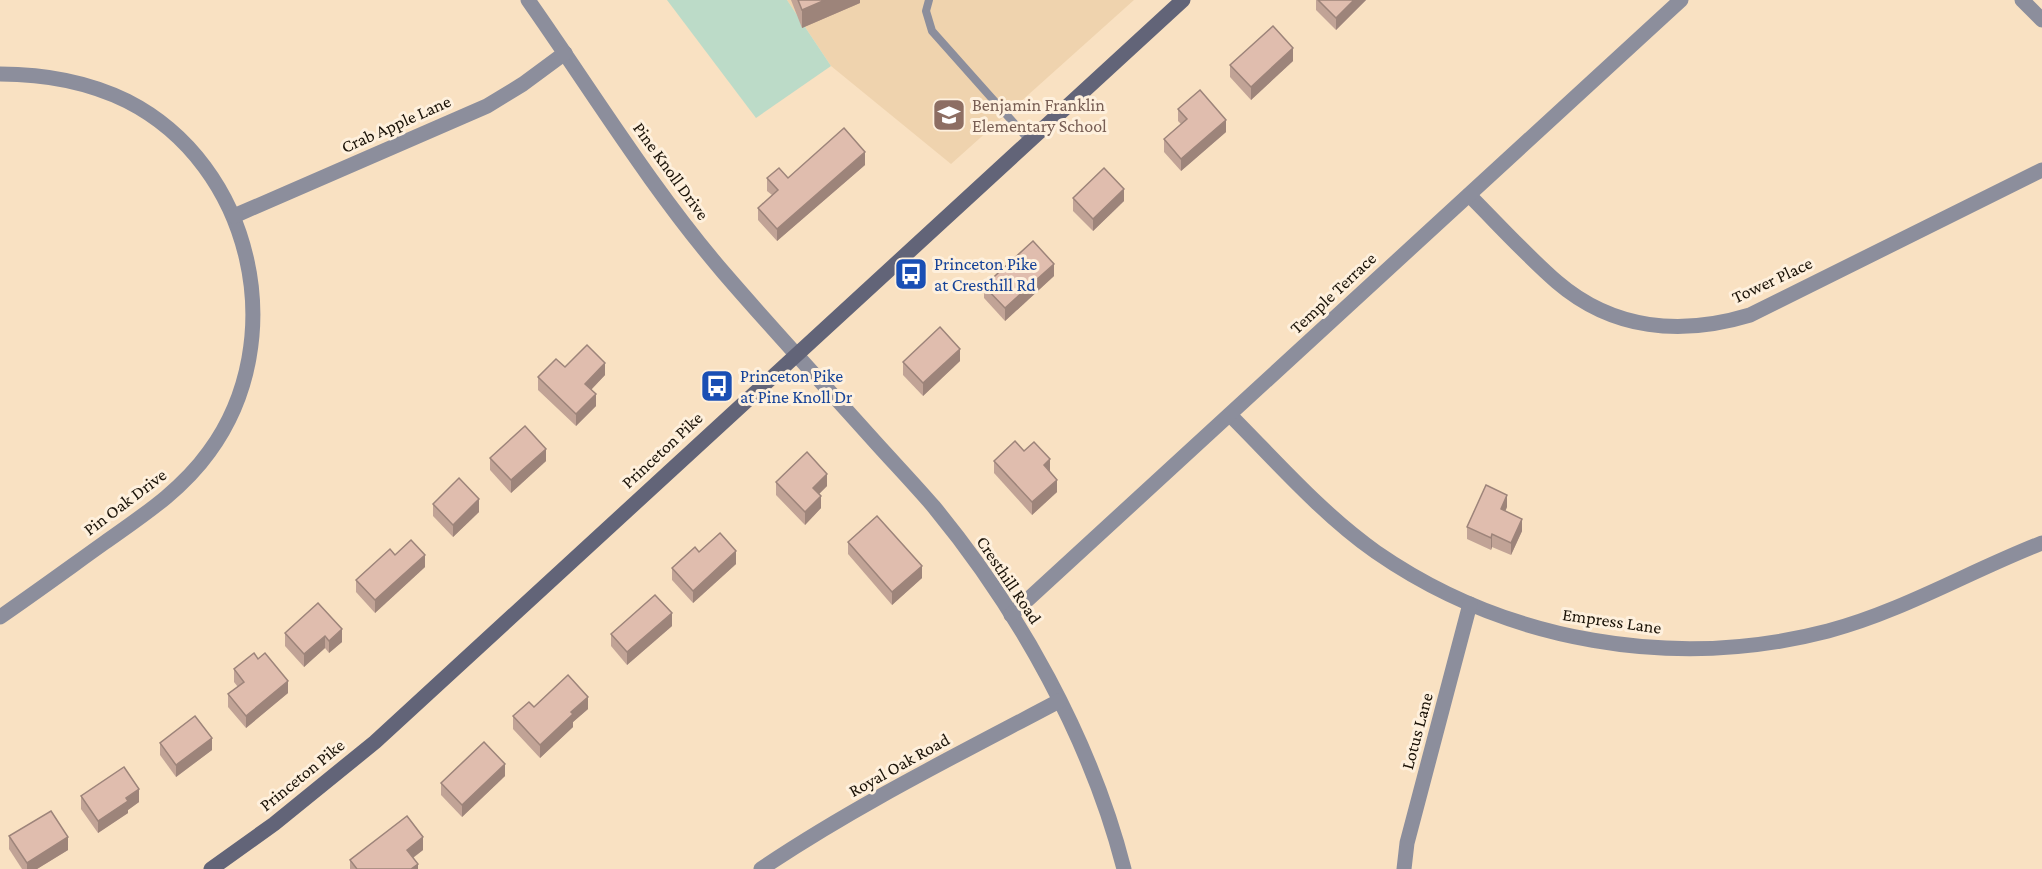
<svg xmlns="http://www.w3.org/2000/svg" width="2042" height="869" viewBox="0 0 2042 869" font-family="'Crimson Pro',serif">
  <style>
    .built { fill: #efd3ae }
    .green { fill: #bcdbc8 }
    .lines { fill: none; stroke-linecap: round; stroke-linejoin: round }
    .service { stroke: #8c8e9c; stroke-width: 8 }
    .minor { stroke: #8c8e9c; stroke-width: 15 }
    .secondary { stroke: #626478; stroke-width: 15 }
    .wall { fill: #c1a396 }
    .shaded-wall { fill: #9d847a }
    .building { fill: #e0bdae; stroke: #9d847a; stroke-width: 1.5 }
    .labels { text-anchor: middle; stroke-width: 6; stroke-linejoin: round; paint-order: stroke }
    .education-label { font-size: 18px; fill: #785e54; stroke: #fef0dd; text-anchor: start }
    .street-label { font-size: 18px; fill: #1a1207; stroke: #fef0dd }
    .transit-label { font-size: 18px; fill: #164399; stroke: #fef0dd; text-anchor: start }
  </style>
  <rect width="100%" height="100%" fill="#f9e1c2"/>
  <polygon class="built" points="787,0 1134,0 951,164 831,66"/>
  <polygon class="green" points="667,0 787,0 831,66 756,118"/>
  <g class="lines">
    <polyline class="service" points="929,0 926,11 932,31 1029,140"/>
    <g class="minor">
      <path d="M528,0C592,91 651,188 724,273C774,331 826,387 877,444C896,465 916,486 934,507C1019,610 1091,740 1124,869"/>
      <polyline points="2022,0 2042,20"/>
      <path d="M0,74C45,74 86,81 127,101C253,165 292,339 209,452C181,491 142,516 104,543C69,568 35,593 0,617"/>
      <path d="M1469,195C1498,224 1526,255 1557,282C1613,330 1681,336 1750,315L2042,170"/>
      <polyline points="234,216 487,106 523,84 565,53"/>
      <path d="M1230,415C1277,462 1321,513 1376,552C1506,642 1674,671 1828,631C1903,611 1970,571 2042,543"/>
      <polyline points="1011,615 1681,0"/>
      <path d="M761,869C856,805 959,754 1059,701"/>
      <polyline points="1404,869 1407,843 1470,604"/>
    </g>
    <polyline class="secondary" points="211,869 274,824 375,742 1183,0"/>
  </g>
  <g class="wall">
    <polygon points="791,0 860,0 860,3 802,28"/>
    <polygon points="1316,0 1366,0 1336,30 1316,10"/>
    <polygon points="1293,61 1251,100 1230,77 1230,65"/>
    <polygon points="1178,109 1226,132 1181,171 1164,152 1164,139 1181,124 1178,121"/>
    <polygon points="865,165 777,241 758,220 758,208 772,195 767,191 767,178 788,178"/>
    <polygon points="1073,198 1124,201 1093,231 1073,211"/>
    <polygon points="1054,276 1005,321 984,298 984,286"/>
    <polygon points="960,361 923,396 903,375 903,362"/>
    <polygon points="565,367 605,375 591,390 596,406 576,426 538,390 538,377"/>
    <polygon points="1024,451 1050,472 1057,492 1032,515 994,473 994,461"/>
    <polygon points="490,458 546,461 511,493 490,470"/>
    <polygon points="776,482 827,486 819,494 821,508 805,525 776,495"/>
    <polygon points="433,504 479,512 453,537 433,516"/>
    <polygon points="1507,507 1505,511 1522,531 1511,555 1492,547 1491,550 1467,539 1467,527"/>
    <polygon points="848,542 922,578 892,605 848,554"/>
    <polygon points="699,552 736,564 693,603 672,580 672,568"/>
    <polygon points="395,555 425,567 375,613 356,592 356,580"/>
    <polygon points="318,603 342,642 329,653 325,648 304,667 285,646 285,633"/>
    <polygon points="672,626 627,665 611,646 611,634"/>
    <polygon points="234,669 288,693 246,728 228,707 228,694 238,687 234,682"/>
    <polygon points="534,707 588,709 573,722 573,727 540,758 513,729 513,716"/>
    <polygon points="160,743 212,750 176,777 160,755"/>
    <polygon points="505,776 462,817 441,795 441,783"/>
    <polygon points="81,796 139,802 128,810 128,813 98,833 81,809"/>
    <polygon points="9,836 68,850 37,869 22,869 9,849"/>
    <polygon points="423,850 413,858 418,869 350,869 350,860"/>
  </g>
  <g class="shaded-wall">
    <polygon points="825,0 860,0 860,3 802,28 802,10"/>
    <polygon points="1354,0 1366,0 1336,30 1336,18"/>
    <polygon points="1293,48 1293,61 1251,100 1251,87"/>
    <polygon points="1226,120 1226,132 1181,171 1181,159"/>
    <polygon points="865,152 865,165 777,241 777,229"/>
    <polygon points="1124,189 1124,201 1093,231 1093,219"/>
    <polygon points="1054,264 1054,276 1005,321 1005,308"/>
    <polygon points="960,349 960,361 923,396 923,383"/>
    <polygon points="605,363 605,375 585,396 585,384"/>
    <polygon points="596,394 596,406 576,426 576,414"/>
    <polygon points="546,449 546,461 511,493 511,480"/>
    <polygon points="1050,459 1050,472 1044,465"/>
    <polygon points="827,474 827,486 813,500 813,488"/>
    <polygon points="1057,480 1057,492 1032,515 1032,502"/>
    <polygon points="1507,495 1507,507 1501,521 1501,509"/>
    <polygon points="821,496 821,508 805,525 805,512"/>
    <polygon points="479,499 479,512 453,537 453,525"/>
    <polygon points="1522,519 1522,531 1511,555 1511,543"/>
    <polygon points="1492,534 1492,547 1491,550 1491,538"/>
    <polygon points="736,551 736,564 693,603 693,591"/>
    <polygon points="425,555 425,567 375,613 375,600"/>
    <polygon points="922,566 922,578 892,605 892,592"/>
    <polygon points="672,613 672,626 627,665 627,652"/>
    <polygon points="342,629 342,642 329,653 329,641"/>
    <polygon points="325,636 325,648 304,667 304,654"/>
    <polygon points="288,681 288,693 246,728 246,716"/>
    <polygon points="588,697 588,709 573,722 573,727 540,758 540,745 571,712"/>
    <polygon points="212,738 212,750 176,777 176,765"/>
    <polygon points="505,764 505,776 462,817 462,805"/>
    <polygon points="139,789 139,802 128,810 128,813 98,833 98,821 126,798"/>
    <polygon points="68,837 68,850 37,869 27,869 27,863"/>
    <polygon points="423,837 423,850 407,862 407,850"/>
    <polygon points="418,864 418,869 411,869"/>
  </g>
  <g class="building">
    <polygon points="798,0 825,0 802,10"/>
    <polygon points="1318,0 1354,0 1336,18"/>
    <polygon points="1273,26 1293,48 1251,87 1230,65"/>
    <polygon points="1200,90 1226,120 1181,159 1164,139 1187,119 1178,109"/>
    <polygon points="844,128 865,152 777,229 758,208 778,190 767,178 779,168 788,178"/>
    <polygon points="1104,168 1124,189 1093,219 1073,198"/>
    <polygon points="1033,241 1054,264 1005,308 984,286"/>
    <polygon points="940,327 960,349 923,383 903,362"/>
    <polygon points="587,345 605,363 585,384 596,394 576,414 538,377 556,359 565,367"/>
    <polygon points="525,426 546,449 511,480 490,458"/>
    <polygon points="1015,441 1024,451 1034,442 1050,459 1044,465 1057,480 1032,502 994,461"/>
    <polygon points="807,452 827,474 813,488 821,496 805,512 776,482"/>
    <polygon points="459,478 479,499 453,525 433,504"/>
    <polygon points="1486,485 1507,495 1501,509 1522,519 1511,543 1492,534 1491,538 1467,527"/>
    <polygon points="877,516 922,566 892,592 848,542"/>
    <polygon points="720,533 736,551 693,591 672,568 695,547 699,552"/>
    <polygon points="411,540 425,555 375,600 356,580 390,549 395,555"/>
    <polygon points="655,595 672,613 627,652 611,634"/>
    <polygon points="318,603 342,629 329,641 325,636 304,654 285,633"/>
    <polygon points="254,653 258,659 265,653 288,681 246,716 228,694 244,682 234,669"/>
    <polygon points="568,675 588,697 571,712 573,714 540,745 513,716 529,702 534,707"/>
    <polygon points="195,716 212,738 176,765 160,743"/>
    <polygon points="484,742 505,764 462,805 441,783"/>
    <polygon points="124,767 139,789 126,798 128,801 98,821 81,796"/>
    <polygon points="51,811 68,837 27,863 9,836"/>
    <polygon points="407,816 423,837 407,850 418,864 411,869 357,869 350,860"/>
  </g>
  <defs>
    <symbol id="school-square" viewBox="-11 -11 22 22"><rect x="-9" y="-9" width="18" height="18" rx="4" fill="#8d6e63" stroke="#fef0dd"/><path d="M0-5L7-2L0 1L-7-2ZM-4 1L0 2.5L4 1V4Q0 6-4 4Z" fill="#fff"/></symbol>
    <symbol id="bus-square" viewBox="-11 -11 22 22"><rect x="-9" y="-9" width="18" height="18" rx="4" fill="#1a4fb4" stroke="#fef0dd"/><path d="M-5-6H5V4H4V6H2V4H-2V6H-4V4H-5ZM-3.5-4V0h7V-4ZM-3.5 1.2v1.5H-2V1.2ZM2 1.2v1.5H3.5V1.2Z" fill="#fff"/></symbol>
  </defs>
  <g fill-rule="evenodd">
    <use href="#school-square" x="930" y="96" width="38" height="38"/>
    <use href="#bus-square" x="892" y="255" width="38" height="38"/>
    <use href="#bus-square" x="698" y="367" width="38" height="38"/>
  </g>
  <g class="labels">
    <g class="education-label">
      <text x="972" y="111">Benjamin Franklin<tspan x="972" dy="21">Elementary School</tspan></text>
    </g>
    <g class="street-label">
      <text transform="translate(396 124) rotate(-24)" y="6">Crab Apple Lane</text>
      <text transform="translate(671 171) rotate(54)" y="6">Pine Knoll Drive</text>
      <text transform="translate(1772 280) rotate(-25)" y="6">Tower Place</text>
      <text transform="translate(1333 293) rotate(-43)" y="6">Temple Terrace</text>
      <text transform="translate(662 450) rotate(-43)" y="6">Princeton Pike</text>
      <text transform="translate(125 502) rotate(-37)" y="6">Pin Oak Drive</text>
      <text transform="translate(1009 580) rotate(56)" y="6">Cresthill Road</text>
      <text transform="translate(1612 621) rotate(8)" y="6">Empress Lane</text>
      <text transform="translate(1417 731) rotate(-75)" y="6">Lotus Lane</text>
      <text transform="translate(899 765) rotate(-29)" y="6">Royal Oak Road</text>
      <text transform="translate(302 775) rotate(-39)" y="6">Princeton Pike</text>
    </g>
    <g class="transit-label">
      <text x="934" y="270">Princeton Pike<tspan x="934" dy="21">at Cresthill Rd</tspan></text>
      <text x="740" y="382">Princeton Pike<tspan x="740" dy="21">at Pine Knoll Dr</tspan></text>
    </g>
  </g>
</svg>
